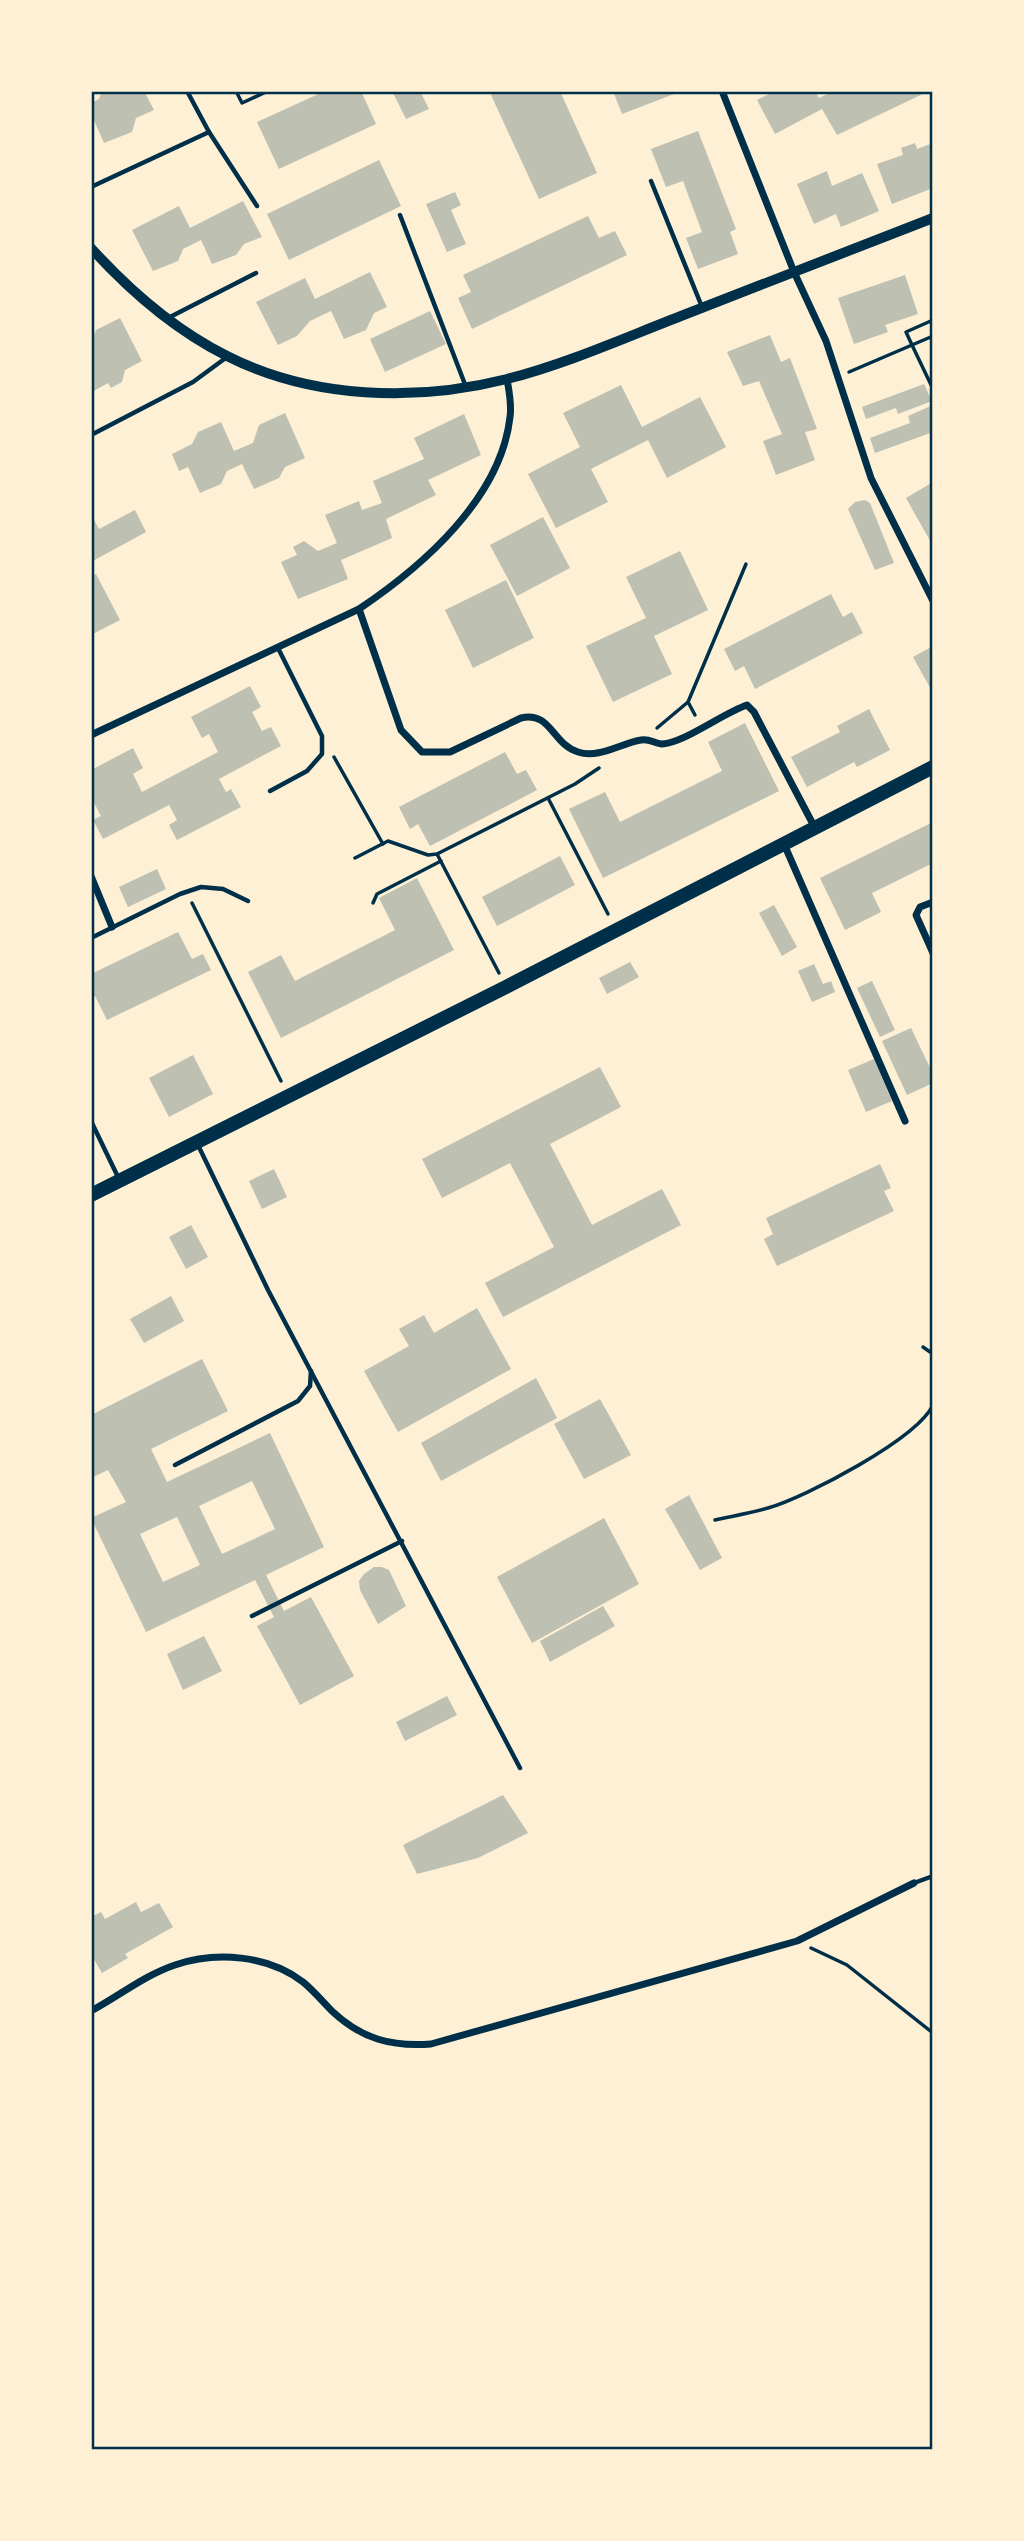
<svg xmlns="http://www.w3.org/2000/svg" width="1024" height="2541" viewBox="0 0 1024 2541" font-family="'Source Sans 3',sans-serif">
  <style>
    .building { fill: #bec0b2; fill-rule: evenodd }
    .lines { fill: none; stroke-linecap: round; stroke-linejoin: round }
    .path { stroke: #003049; stroke-width: 3.5 }
    .service { stroke: #003049; stroke-width: 4.5 }
    .minor { stroke: #003049; stroke-width: 7 }
    .tertiary { stroke: #003049; stroke-width: 10 }
    .primary { stroke: #003049; stroke-width: 14 }
    .neatline { fill: none; stroke: #003049; stroke-width: 2.5 }
  </style>
  <rect width="100%" height="100%" fill="#fdf0d5"/>
  <g class="building">
    <polygon points="102,91 144,91 154,110 136,118 132,132 104,143 93,118 91,119 91,103 99,99"/>
    <polygon points="325,91 361,91 376,124 279,169 257,122"/>
    <polygon points="392,91 420,91 429,109 406,119"/>
    <polygon points="499,91 560,91 597,173 539,199 491,95"/>
    <polygon points="613,91 682,91 622,114"/>
    <polygon points="775,91 815,91 819,98 834,91 929,91 837,135 822,109 775,134 757,100"/>
    <polygon points="698,131 736,229 730,232 738,254 698,269 686,238 702,232 683,181 666,187 651,149"/>
    <polygon points="915,143 917,149 933,143 933,188 892,204 877,164 903,155 901,148"/>
    <polygon points="379,160 401,206 289,260 267,214"/>
    <polygon points="827,171 832,186 862,173 879,211 841,227 836,214 814,224 797,184"/>
    <polygon points="455,192 461,205 451,210 466,244 447,252 426,204"/>
    <polygon points="243,201 262,237 244,244 236,255 212,264 201,240 183,249 178,261 153,271 132,230 179,206 190,228"/>
    <polygon points="588,216 599,238 615,231 627,255 472,329 458,298 471,292 463,275"/>
    <polygon points="370,272 387,307 374,313 366,330 344,339 331,311 310,321 297,336 278,345 256,302 305,278 315,299"/>
    <polygon points="905,275 918,314 885,325 888,332 854,344 838,298"/>
    <polygon points="430,311 446,344 385,372 370,339"/>
    <polygon points="120,318 142,361 125,370 122,382 111,388 108,383 92,392 91,343 96,330"/>
    <polygon points="770,335 781,362 790,358 817,429 805,432 815,460 776,475 763,441 782,434 759,381 743,386 727,352"/>
    <polygon points="924,384 932,401 898,414 896,408 866,419 862,407"/>
    <polygon points="621,385 642,427 700,397 726,447 667,478 648,440 591,469 608,502 556,528 528,474 580,447 563,413"/>
    <polygon points="933,405 933,432 875,453 870,438 910,423 908,416"/>
    <polygon points="285,413 305,458 285,467 279,478 254,489 242,464 227,471 221,484 200,493 188,467 179,471 172,454 192,444 198,432 221,422 234,451 253,443 259,425"/>
    <polygon points="464,414 481,455 428,480 436,495 386,519 392,538 341,560 348,579 298,599 281,562 297,555 293,547 304,541 318,551 337,543 325,515 359,501 362,510 382,503 373,481 424,459 414,438"/>
    <polygon points="933,482 933,546 906,498"/>
    <polygon points="865,500 870,503 894,563 875,570 848,509 855,502"/>
    <polygon points="135,510 146,532 91,562 91,519 93,518 99,529"/>
    <polygon points="543,517 570,568 517,596 490,545"/>
    <polygon points="680,551 708,610 654,636 672,674 613,702 586,646 646,618 626,577"/>
    <polygon points="96,574 120,620 91,635 91,576"/>
    <polygon points="506,580 534,638 473,668 445,610"/>
    <polygon points="831,594 843,617 852,612 863,633 755,689 744,666 735,671 724,649"/>
    <polygon points="933,646 933,693 913,657"/>
    <polygon points="250,686 261,707 252,712 262,731 271,727 281,746 219,779 226,792 231,789 241,807 177,840 169,825 177,820 169,805 103,839 93,820 101,816 91,797 91,770 133,748 143,768 133,774 142,792 218,752 209,734 202,738 191,717"/>
    <polygon points="869,709 890,750 857,767 854,762 807,787 791,757 840,732 837,726"/>
    <polygon points="745,723 779,791 603,878 569,809 605,792 620,822 722,771 708,742"/>
    <polygon points="505,752 517,774 526,770 537,790 430,846 418,824 410,829 399,807"/>
    <polygon points="933,822 933,863 872,893 881,912 845,930 820,878"/>
    <polygon points="560,856 575,885 497,926 482,897"/>
    <polygon points="157,869 166,889 128,907 119,887"/>
    <polygon points="417,878 454,950 281,1038 248,972 281,955 295,981 395,930 379,898"/>
    <polygon points="774,905 797,947 782,956 759,913"/>
    <polygon points="178,932 192,959 203,954 211,970 107,1020 95,996 91,998 91,974"/>
    <polygon points="630,962 639,977 607,994 599,978"/>
    <polygon points="814,964 823,984 831,981 835,992 812,1002 798,971"/>
    <polygon points="872,981 895,1030 880,1037 857,988"/>
    <polygon points="911,1028 933,1074 933,1083 907,1095 882,1041"/>
    <polygon points="193,1055 213,1094 169,1117 149,1078"/>
    <polygon points="874,1059 892,1101 866,1112 848,1070"/>
    <polygon points="600,1067 621,1107 550,1144 592,1225 662,1189 681,1225 503,1317 485,1283 554,1247 510,1163 442,1198 422,1159"/>
    <polygon points="880,1164 891,1188 884,1191 894,1211 777,1266 764,1239 773,1234 766,1218"/>
    <polygon points="274,1169 287,1197 262,1209 249,1181"/>
    <polygon points="191,1225 208,1257 186,1269 169,1237"/>
    <polygon points="171,1296 184,1321 144,1343 130,1319"/>
    <polygon points="477,1308 511,1369 398,1432 364,1371 409,1346 399,1329 424,1315 434,1333"/>
    <path d="M202,1359L228,1411L151,1449L167,1482L270,1433L324,1547L266,1575L284,1611L311,1597L354,1676L300,1705L257,1626L274,1617L255,1580L146,1632L91,1518L126,1502L108,1470L91,1478V1415ZM252,1481L275,1529L222,1554L199,1506ZM177,1517L200,1565L163,1582L140,1534Z"/>
    <polygon points="536,1378 557,1418 441,1481 421,1443"/>
    <polygon points="600,1399 631,1455 584,1479 554,1424"/>
    <polygon points="689,1495 722,1558 700,1570 665,1509"/>
    <polygon points="604,1518 639,1584 532,1643 497,1577"/>
    <polygon points="374,1567 382,1567 389,1570 406,1606 378,1624 360,1590 359,1581 364,1574"/>
    <polygon points="603,1606 615,1626 550,1662 540,1641"/>
    <polygon points="204,1636 222,1671 183,1690 167,1654"/>
    <polygon points="447,1696 457,1715 405,1741 396,1722"/>
    <polygon points="503,1795 528,1833 478,1858 417,1874 403,1845"/>
    <polygon points="136,1902 141,1912 159,1903 173,1927 125,1954 128,1958 102,1973 91,1954 91,1917 101,1912 105,1919"/>
  </g>
  <g class="lines">
    <g class="path">
      <polyline points="236,91 242,103 268,91"/>
      <polyline points="933,320 906,332 912,345 933,336"/>
      <polyline points="849,372 912,345 933,389"/>
      <polyline points="688,702 695,715"/>
      <polyline points="657,728 688,702 746,564"/>
      <polyline points="334,757 383,844"/>
      <polyline points="548,798 608,914"/>
      <polyline points="437,854 499,973"/>
      <polyline points="355,858 388,841 428,855 437,854 575,784 599,768"/>
      <polyline points="192,903 281,1081"/>
      <polyline points="373,903 377,894 441,861"/>
      <polyline points="923,1347 933,1354"/>
      <path d="M715,1520C733,1516 751,1513 768,1508C806,1497 917,1439 933,1405"/>
      <polyline points="811,1948 847,1965 933,2033"/>
    </g>
    <g class="service">
      <polyline points="187,91 209,132 257,206"/>
      <polyline points="651,181 702,307"/>
      <polyline points="91,187 209,132"/>
      <polyline points="400,215 466,387"/>
      <polyline points="170,317 256,273"/>
      <polyline points="91,435 193,382 227,357"/>
      <polyline points="270,791 307,771 322,754 322,736 278,648"/>
      <polyline points="91,938 180,894 201,887 223,889 248,901"/>
      <polyline points="91,1121 118,1177"/>
      <polyline points="197,1143 268,1290 520,1768"/>
      <polyline points="175,1465 298,1401 310,1386 311,1371"/>
      <polyline points="252,1616 402,1541"/>
      <polyline points="914,1883 933,1876"/>
    </g>
    <g class="minor">
      <polyline points="722,91 794,272 826,341 871,478 933,601"/>
      <path d="M359,609L401,730L422,752H450L521,718C551,711 552,744 578,752C599,759 621,743 641,740C649,738 655,744 662,744C684,743 723,713 747,705L754,712L815,828"/>
      <path d="M91,735L359,609C423,566 501,498 510,417C512,405 509,391 507,379"/>
      <polyline points="784,844 905,1121"/>
      <polyline points="91,876 112,927"/>
      <polyline points="933,902 920,907 916,915 933,953"/>
      <path d="M91,2011C119,1996 145,1975 175,1965C216,1951 268,1955 303,1982C314,1991 323,2002 333,2012C362,2039 392,2047 431,2044L797,1941L914,1883"/>
    </g>
    <path class="tertiary" d="M91,248C130,291 175,330 227,356C312,399 416,402 507,379C566,364 624,338 681,316C765,283 849,250 933,218"/>
    <polyline class="primary" points="91,1195 506,987 933,767"/>
  </g>
  <rect width="1024" height="2541" fill="none" stroke="#fdf0d5" stroke-width="186"/>
  <rect x="93" y="93" width="838" height="2355" class="neatline"/>
</svg>
